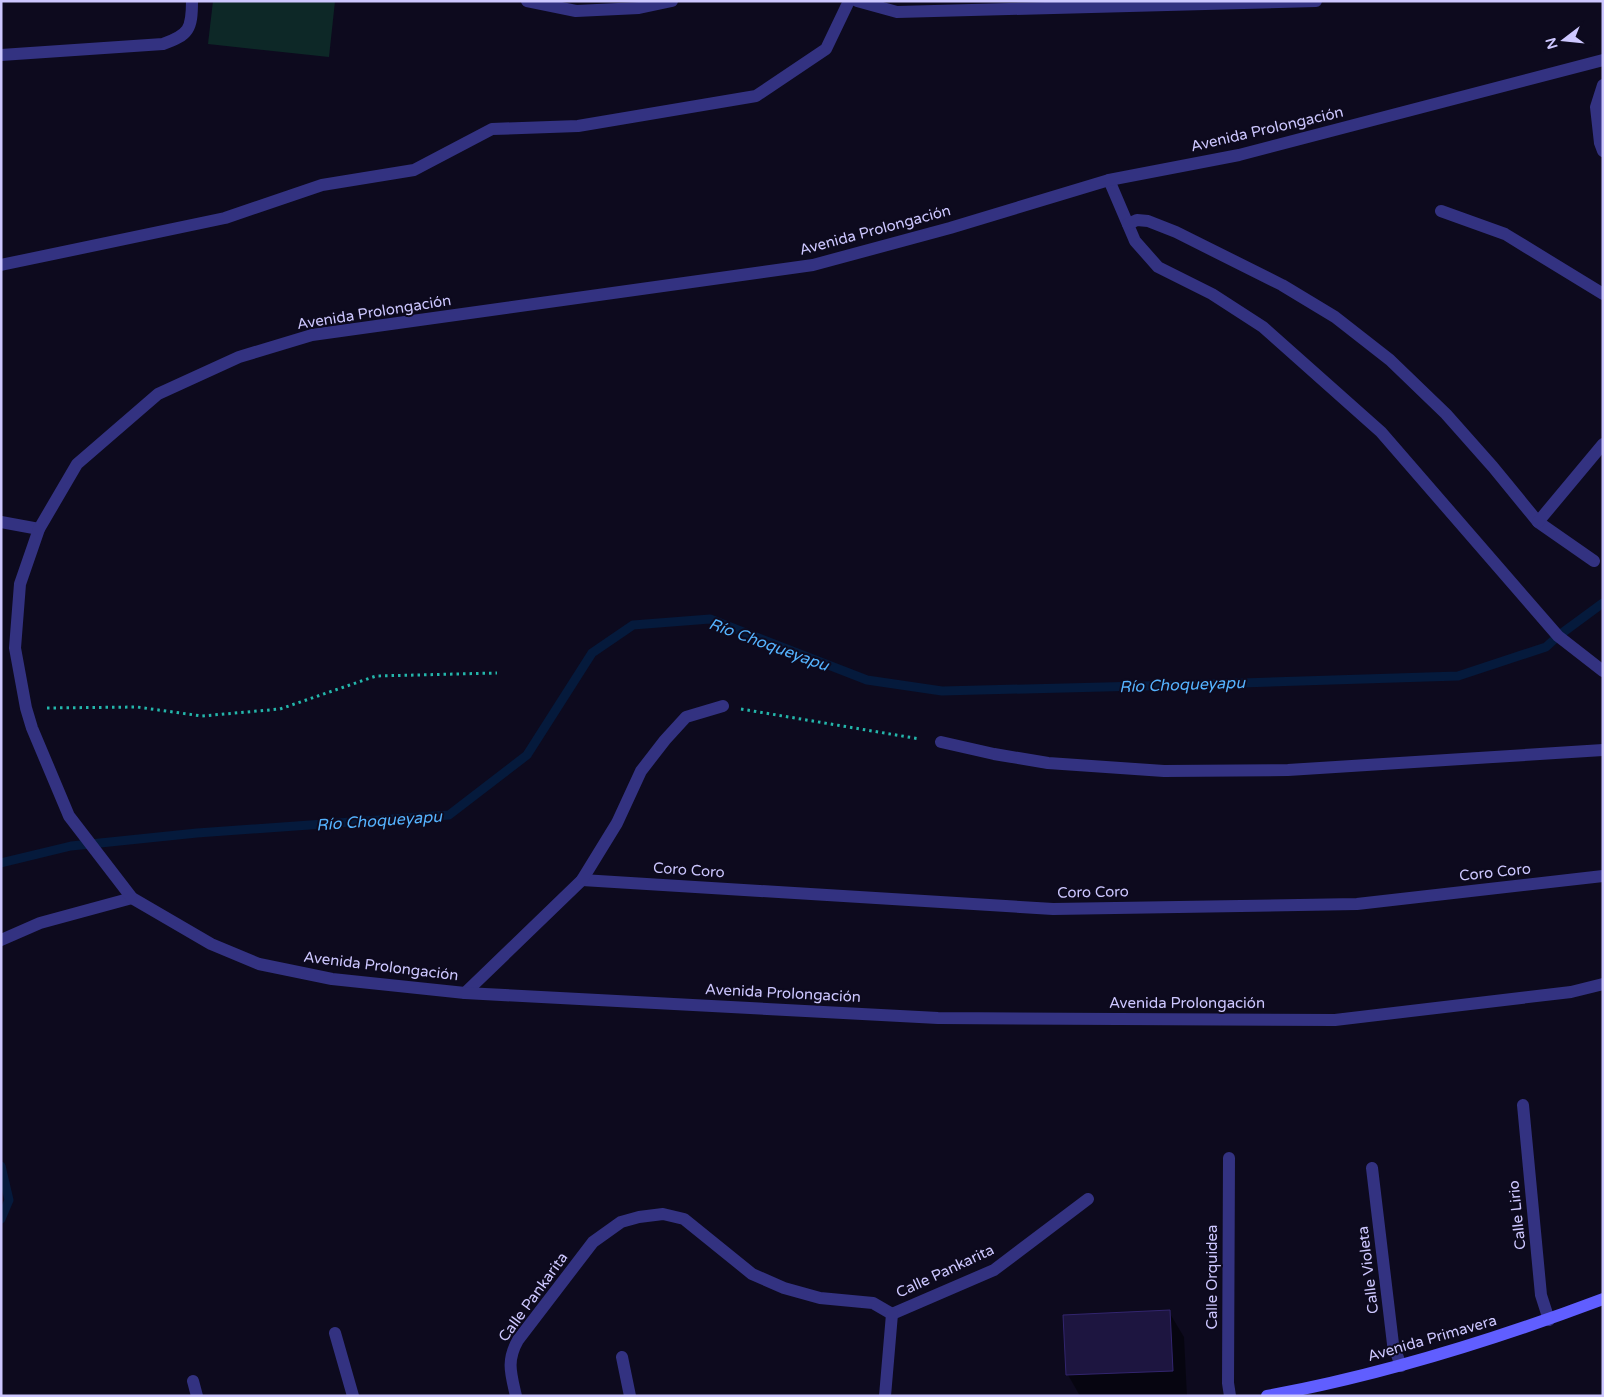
<svg xmlns="http://www.w3.org/2000/svg" width="1604" height="1397" viewBox="0 0 1604 1397" font-family="'Varela Round',sans-serif">
  <style>
    .green { fill: #0d2827 }
    .shadow { fill: #0007 }
    .lines { fill: none; stroke-linecap: round; stroke-linejoin: round }
    .stream { stroke: #051a3c; stroke-width: 9 }
    .building { fill: #1d1540; stroke: #32256e }
    .path { stroke: #24b6ab; stroke-width: 3; stroke-dasharray: 2.5 4; stroke-linecap: butt }
    .service { stroke: #333281; stroke-width: 12 }
    .minor { stroke: #333281; stroke-width: 12 }
    .tertiary { stroke: #333281; stroke-width: 12 }
    .secondary { stroke: #605eff; stroke-width: 12 }
    .labels { text-anchor: middle; stroke-width: 4; stroke-linejoin: round; paint-order: stroke }
    .street-label { font-size: 15px; fill: #cdc7ff; stroke: #0d0a1e }
    .water-label { font-size: 16px; font-style: italic; fill: #55b3ff; stroke: #0d0a1e }
  </style>
  <rect width="100%" height="100%" fill="#0d0a1e"/>
  <polygon class="green" points="213,1 335,1 329,57 208,44"/>
  <polygon class="shadow" points="1169,1312 1184,1337 1187,1396 1080,1396 1068,1375"/>
  <g class="lines">
    <g class="stream">
      <polyline points="1,863 71,846 197,833 449,815 527,755 592,653 633,625 710,619 867,680 942,691 1181,685 1458,676 1546,647 1558,636 1603,603"/>
      <polyline points="1,1166 9,1200 1,1219"/>
    </g>
  </g>
  <polygon class="building" points="1170,1310 1173,1371 1066,1375 1063,1315"/>
  <g class="lines">
    <g class="path">
      <polyline points="47,708 137,707 202,716 280,709 376,676 497,673"/>
      <polyline points="741,709 920,739"/>
    </g>
    <polyline class="service" points="622,1357 630,1396"/>
    <g class="minor">
      <path d="M1,55L163,44C189,35 192,29 192,1"/>
      <polyline points="1603,85 1596,107 1600,143 1603,151"/>
      <polyline points="1109,180 1135,241 1158,267 1212,294 1263,327 1381,432 1558,636 1603,671"/>
      <polyline points="1441,211 1505,234 1603,294"/>
      <polyline points="1128,224 1137,220 1148,221 1176,232 1282,285 1335,317 1390,360 1446,414 1493,467 1538,522 1594,561"/>
      <polyline points="1,265 225,218 322,185 414,170 492,129 578,126 756,96 826,49 849,1"/>
      <polyline points="1,522 39,529"/>
      <polyline points="1538,522 1603,444"/>
      <polyline points="941,742 994,754 1048,763 1164,771 1288,770 1603,750"/>
      <polyline points="582,880 1053,909 1357,904 1603,876"/>
      <polyline points="1,940 40,923 132,898"/>
      <polyline points="465,993 582,880 617,823 641,771 665,740 686,717 723,706"/>
      <polyline points="1523,1105 1541,1295 1549,1320"/>
      <polyline points="1229,1158 1228,1383 1230,1396"/>
      <polyline points="1372,1168 1393,1344 1401,1366"/>
      <polyline points="335,1333 353,1396"/>
      <polyline points="193,1381 197,1396"/>
      <path d="M516,1396C511,1374 506,1361 518,1340L593,1242L621,1222L639,1217L663,1214L684,1219L752,1274L784,1288L820,1298L873,1303L892,1314L994,1270L1088,1199"/>
      <polyline points="885,1396 892,1314"/>
    </g>
    <g class="tertiary">
      <polyline points="527,1 576,11 639,8 672,1"/>
      <polyline points="857,1 897,12 1316,1"/>
      <polyline points="1603,60 1239,155 1109,180 950,228 813,265 312,335 239,357 158,394 77,464 39,529 20,584 15,648 26,708 32,728 69,816 132,898 211,944 259,964 332,979 465,993 938,1018 1335,1020 1571,992 1603,984"/>
    </g>
    <path class="secondary" d="M1267,1396C1382,1375 1494,1340 1603,1299"/>
  </g>
  <g class="labels">
    <g class="street-label">
      <text transform="translate(1267 129) rotate(-13)" y="5">Avenida Prolongación</text>
      <text transform="translate(875 230) rotate(-15)" y="5">Avenida Prolongación</text>
      <text transform="translate(374 312) rotate(-9)" y="5">Avenida Prolongación</text>
      <text transform="translate(689 870) rotate(4)" y="5">Coro Coro</text>
      <text transform="translate(1495 872) rotate(-6)" y="5">Coro Coro</text>
      <text transform="translate(1093 892) rotate(-1)" y="5">Coro Coro</text>
      <text transform="translate(381 966) rotate(7)" y="5">Avenida Prolongación</text>
      <text transform="translate(783 993) rotate(3)" y="5">Avenida Prolongación</text>
      <text x="1187" y="1008">Avenida Prolongación</text>
      <text transform="translate(1517 1215) rotate(-96)" y="5">Calle Lirio</text>
      <text transform="translate(1368 1270) rotate(-97)" y="5">Calle Violeta</text>
      <text transform="translate(945 1271) rotate(-25)" y="5">Calle Pankarita</text>
      <text transform="translate(1212 1277) rotate(-90)" y="5">Calle Orquidea</text>
      <text transform="translate(533 1297) rotate(-54)" y="5">Calle Pankarita</text>
      <text transform="translate(1432 1338) rotate(-16)" y="5">Avenida Primavera</text>
    </g>
    <g class="water-label">
      <text transform="translate(769 644) rotate(20)" y="6">Río Choqueyapu</text>
      <text transform="translate(1182 684) rotate(-2)" y="6">Río Choqueyapu</text>
      <text transform="translate(379 820) rotate(-4)" y="6">Río Choqueyapu</text>
    </g>
  </g>
  <rect width="1604" height="1397" fill="none" stroke="#cdc7ff" stroke-width="5"/>
  <g transform="translate(1564 40) rotate(254)" stroke="#0d0a1e" stroke-width="4" paint-order="stroke">
  <path d="M0-4L9 19L0 12L-9 19Z" fill="#cdc7ff"/>
  <text y="-8" font-size="14" font-weight="bold" text-anchor="middle" fill="#cdc7ff">N</text>
  </g>
</svg>
